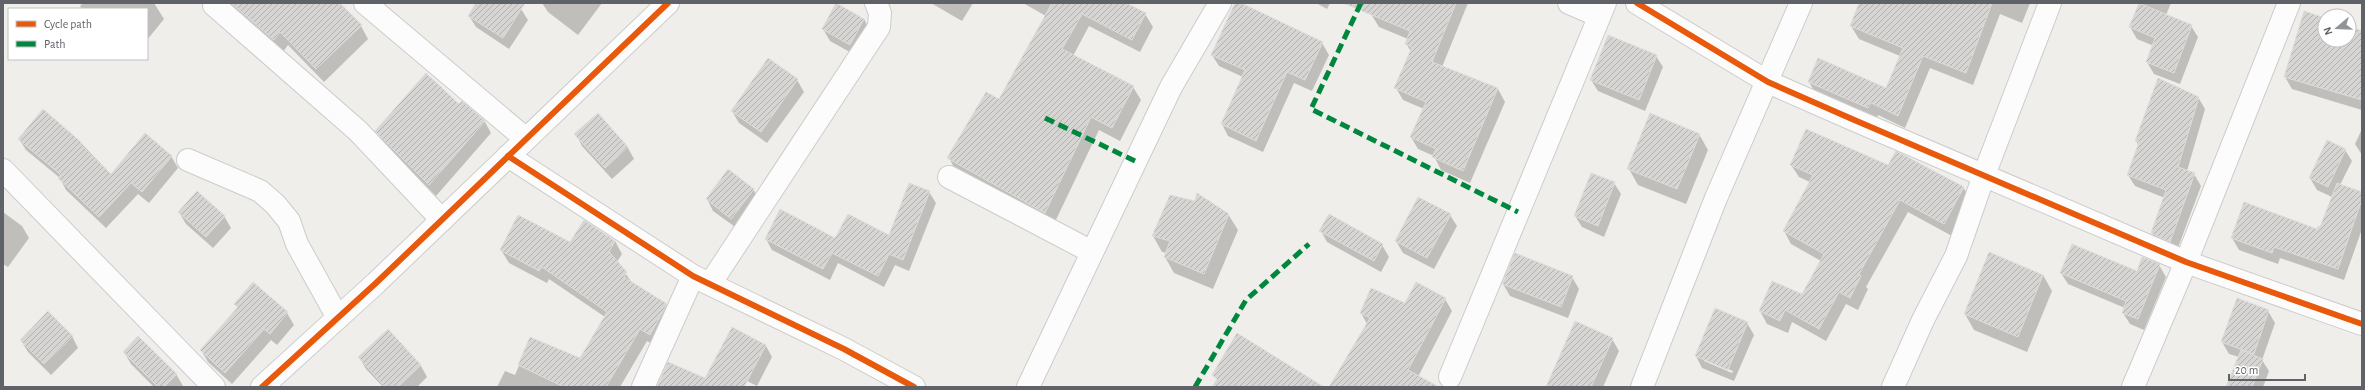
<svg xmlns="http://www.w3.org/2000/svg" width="2365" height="390" viewBox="0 0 2365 390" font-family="'Alegreya Sans',sans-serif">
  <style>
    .shadow { fill: #0003; fill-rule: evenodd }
    .building { fill: url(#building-hatch); stroke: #deddd9 }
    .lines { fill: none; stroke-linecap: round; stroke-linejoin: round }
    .minor-casing { stroke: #cbcccc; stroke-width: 24 }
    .minor { stroke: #fdfcfc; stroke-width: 22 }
    .quiet { stroke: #00873e; stroke-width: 5; stroke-dasharray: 10 5; stroke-linecap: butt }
    .cycleway-casing { stroke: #fff; stroke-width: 8 }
    .cycleway { stroke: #e8590c; stroke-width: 6 }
  </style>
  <defs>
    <pattern id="building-hatch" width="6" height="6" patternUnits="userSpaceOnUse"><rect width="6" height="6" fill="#d6d5d3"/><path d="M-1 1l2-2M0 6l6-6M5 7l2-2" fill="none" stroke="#b1b0af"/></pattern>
  </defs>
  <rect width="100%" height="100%" fill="#efeeea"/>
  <g class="shadow">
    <polygon points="83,3 154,3 164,19 147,40 147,9 82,9 80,6"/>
    <polygon points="220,3 338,3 361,26 368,39 324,82 288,45 282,53"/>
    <polygon points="477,3 513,3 521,9 528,20 509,49 476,27 469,16"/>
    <polygon points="542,3 602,3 578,35 548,12"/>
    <polygon points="931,3 973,3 962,21"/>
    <polygon points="1023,3 1124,3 1145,14 1153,27 1140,52 1089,26 1073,56 1133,87 1141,100 1120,141 1099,130 1053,226 956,171 949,158 999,100 1046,16"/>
    <polygon points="1236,3 1322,43 1329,55 1312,91 1294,83 1263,152 1228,136 1222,124 1243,77 1219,66 1212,55"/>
    <polygon points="1316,3 1330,3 1327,9"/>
    <polygon points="1376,3 1468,3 1442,67 1498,89 1505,102 1470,183 1441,170 1434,156 1418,149 1411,137 1424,109 1403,100 1396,88 1411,52 1406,43 1408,39 1379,27 1371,14"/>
    <polygon points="1861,3 2030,3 2022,23 2000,14 1973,85 1930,68 1905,128 1878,115 1876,120 1816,94 1809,82 1886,89 1900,56 1859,39 1851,26"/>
    <polygon points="2140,3 2171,3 2166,15 2191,26 2198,37 2180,84 2154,74 2147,62 2154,46 2137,39 2130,27"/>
    <polygon points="2305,12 2325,19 2325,40 2349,40 2349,28 2362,32 2362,110 2292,89 2285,77"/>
    <polygon points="864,19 870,31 857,56 830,41 823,29"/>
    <polygon points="1656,56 1663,67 1645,111 1598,91 1591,80"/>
    <polygon points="768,59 797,80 804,92 767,143 739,123 732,111"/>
    <polygon points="2198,97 2205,109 2187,171 2194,174 2201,186 2176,253 2159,245 2152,233 2165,198 2135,186 2128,175 2139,146 2136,141"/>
    <polygon points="462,102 485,122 491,133 436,196 383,142 376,131 459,105"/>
    <polygon points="43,111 81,143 112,175 171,156 178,168 149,203 138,194 106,228 66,190 60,178 26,150 19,139"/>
    <polygon points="598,115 628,148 634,159 612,179 582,146 576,134"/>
    <polygon points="2362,129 2362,155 2355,144"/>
    <polygon points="1699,134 1708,150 1686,204 1638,185 1629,169"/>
    <polygon points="2345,150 2352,161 2340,185 2362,193 2362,229 2344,280 2280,258 2278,264 2239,250 2232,238 2321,228 2332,197 2317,190 2310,178"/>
    <polygon points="1791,165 1889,167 1963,187 1971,200 1952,236 1908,212 1866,287 1868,289 1858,310 1846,304 1826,341 1792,322 1788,333 1767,324 1760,311 1803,296 1821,261 1791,244 1784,231 1810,182 1799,177"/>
    <polygon points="1614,183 1621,194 1604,237 1582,227 1575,216"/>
    <polygon points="753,189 760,201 738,229 713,211 707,199"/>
    <polygon points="929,192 936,203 909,271 895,265 884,287 838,263 830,280 772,250 766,239 835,239 889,236"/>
    <polygon points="3,212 22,226 29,238 8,267 3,264"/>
    <polygon points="179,212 224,216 231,228 213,248 186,224"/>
    <polygon points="1228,214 1238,230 1213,289 1174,273 1165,257 1167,253 1162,252 1153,236"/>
    <polygon points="1450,215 1457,226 1434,269 1403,253 1396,241"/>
    <polygon points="1321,231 1382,245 1389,257 1381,272 1327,242"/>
    <polygon points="615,241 622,254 617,262 633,284 666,304 673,317 658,347 647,341 620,387 497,387 505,371 515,375 531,338 581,359 605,317 549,279 547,283 509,263 501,250"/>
    <polygon points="2159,265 2166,277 2144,330 2130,324 2123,313 2125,308 2068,284 2061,273 2138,273"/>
    <polygon points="2043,275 2052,291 2027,352 1974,330 1965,314"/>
    <polygon points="1572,277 1579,289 1568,318 1510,296 1503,284"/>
    <polygon points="253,283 287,313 294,325 277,345 271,340 232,384 208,362 201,350 238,308 235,304"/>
    <polygon points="1445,299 1452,311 1418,377 1431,387 1330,387 1367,324 1361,313"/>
    <polygon points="2268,311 2275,323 2262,360 2269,371 2263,387 2227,387 2239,357 2229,354 2222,342"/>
    <path d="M1747,323L1754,335L1734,381L1702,368L1696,356ZM1704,359L1733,371L1732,373L1704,361Z"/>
    <polygon points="388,330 421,366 427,377 417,387 383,387 366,369 359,357"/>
    <polygon points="72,336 78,348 51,375 28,352 21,340"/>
    <polygon points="1612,339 1619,351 1603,387 1551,387"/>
    <polygon points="766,346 772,357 757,386 743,379 739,387 658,387 706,380"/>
    <polygon points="124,352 176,374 183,386 154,387 131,364"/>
  </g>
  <g class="building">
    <polygon points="231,3 340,3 362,25 316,69 280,32 274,40"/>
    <polygon points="476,3 525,3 503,38 468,16"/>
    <polygon points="836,3 864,19 850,45 822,29"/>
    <polygon points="1052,3 1126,3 1146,13 1132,40 1082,14 1062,49 1134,86 1112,128 1091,117 1045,213 947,158 986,92 999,99"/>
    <polygon points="1235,3 1241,3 1323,42 1305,80 1287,72 1256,141 1221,124 1245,70 1211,55"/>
    <polygon points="1343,3 1456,3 1432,62 1498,88 1463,171 1432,157 1436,149 1410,137 1426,102 1394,88 1412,47 1405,44 1410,31"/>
    <polygon points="1859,3 1992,3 1966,73 1923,56 1898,116 1871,103 1868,108 1808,82 1818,58 1886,88 1903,48 1850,26"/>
    <polygon points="2139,3 2192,25 2174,73 2146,62 2155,38 2129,27"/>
    <polygon points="2304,11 2325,18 2325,40 2349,40 2349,26 2362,31 2362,100 2284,77"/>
    <polygon points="1608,35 1657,55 1639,100 1590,80"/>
    <polygon points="768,58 798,79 761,132 731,111"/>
    <polygon points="426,73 459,104 462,101 485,121 429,185 375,131"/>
    <polygon points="2158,78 2199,97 2178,167 2195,173 2170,242 2151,233 2166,190 2127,175 2139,142 2135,141"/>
    <polygon points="43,109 81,142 80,144 111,174 145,133 172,156 142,192 131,183 99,217 58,178 61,175 18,139"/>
    <polygon points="598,113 628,147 605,168 574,134"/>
    <polygon points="1650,113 1700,134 1677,189 1627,169"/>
    <polygon points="1806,129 1888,165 1896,151 1964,187 1944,224 1900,200 1859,274 1861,276 1850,298 1839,292 1819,329 1785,310 1780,321 1759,311 1772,281 1802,294 1824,254 1783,231 1813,175 1790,165"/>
    <polygon points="2327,140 2346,149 2328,187 2309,178"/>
    <polygon points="728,169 754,189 731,219 706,199"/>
    <polygon points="1591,173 1615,182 1598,226 1574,216"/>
    <polygon points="909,183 930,191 903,260 889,254 878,276 832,253 823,269 765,239 780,209 835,238 848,214 889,235"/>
    <polygon points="2337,183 2362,192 2362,199 2338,269 2274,247 2272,253 2231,238 2244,202 2317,229 2318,226 2320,227"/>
    <polygon points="197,191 225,216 206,237 178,212"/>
    <polygon points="1197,193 1229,214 1204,274 1164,257 1170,241 1152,236 1170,195 1195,201"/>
    <polygon points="1418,197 1451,214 1427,258 1395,241"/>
    <polygon points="1329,214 1383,244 1374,261 1319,231"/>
    <polygon points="518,215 570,242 584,220 615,241 609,252 627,272 624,277 667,304 650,335 640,329 606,387 564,387 518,365 530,337 580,358 607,312 542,267 539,271 500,250"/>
    <polygon points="2072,244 2137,271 2142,257 2160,264 2138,319 2122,313 2126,301 2060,273"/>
    <polygon points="1989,252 2043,275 2018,337 1964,314"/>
    <polygon points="1515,253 1573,276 1561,307 1502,284"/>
    <polygon points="253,282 288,312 270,334 264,329 225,373 200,350 238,307 234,304"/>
    <polygon points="1416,282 1446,298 1408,370 1439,387 1329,387 1370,318 1360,313 1371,288 1405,303"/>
    <polygon points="2237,298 2269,310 2254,354 2221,342"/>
    <polygon points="1715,308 1748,322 1728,370 1695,356"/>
    <polygon points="48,311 73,336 44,364 20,340"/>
    <polygon points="1575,321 1613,338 1591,387 1546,387"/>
    <polygon points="732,327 766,345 744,387 657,387 668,362 705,378"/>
    <polygon points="388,329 421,365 398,387 385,387 358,357"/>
    <polygon points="1237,333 1324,387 1212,387 1217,379 1212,375"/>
    <polygon points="138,336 177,374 164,387 158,387 123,352"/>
    <polygon points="2241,350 2263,359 2252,387 2226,387"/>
  </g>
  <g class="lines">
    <defs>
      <g id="minor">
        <polyline points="365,3 526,139"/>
        <polyline points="1569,3 1599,16"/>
        <polyline points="1637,3 1768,82 1852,119 2186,262 2362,324"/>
        <polyline points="214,5 358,131 442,220"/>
        <polyline points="508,156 693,276 844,349 914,387"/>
        <polyline points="188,160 260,191 275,204 289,221 297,244 338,318"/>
        <polyline points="3,170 214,387"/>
        <polyline points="949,177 1092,252"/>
        <polyline points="710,284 879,27 880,13 876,3"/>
        <polyline points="1450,377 1605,3"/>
        <polyline points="262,387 376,283 668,3"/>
        <polyline points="643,387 693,276"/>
        <polyline points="1028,387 1171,87 1220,3"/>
        <polyline points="1642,387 1716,198 1801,3"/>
        <polyline points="1893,387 1923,320 1956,256 1984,175 2050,3"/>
        <polyline points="2133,387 2186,262 2289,3"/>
      </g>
    </defs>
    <use href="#minor" class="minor-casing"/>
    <use href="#minor" class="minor"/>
    <g class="quiet">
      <polyline points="1361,3 1311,109 1518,212"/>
      <polyline points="1045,118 1135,161"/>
      <polyline points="1195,387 1246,300 1309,244"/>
    </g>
    <defs>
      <g id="cycleway">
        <polyline points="1637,3 1768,82 1852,119 2186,262 2362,324"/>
        <polyline points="508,156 693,276 844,349 914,387"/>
        <polyline points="262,387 376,283 668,3"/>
      </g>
    </defs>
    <use href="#cycleway" class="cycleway-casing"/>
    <use href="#cycleway" class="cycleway"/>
  </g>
  <rect width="2365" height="390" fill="none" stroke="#5f6368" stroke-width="8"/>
  <rect x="8" y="8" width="140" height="52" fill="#ffffff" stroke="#bfc1c3"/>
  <rect x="16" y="21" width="20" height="6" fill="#e8590c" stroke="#bfc1c3"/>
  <text x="44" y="28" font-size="12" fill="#5f6368">Cycle path</text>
  <rect x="16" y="41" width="20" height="6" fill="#00873e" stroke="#bfc1c3"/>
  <text x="44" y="48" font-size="12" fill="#5f6368">Path</text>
  <g transform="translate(2337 28) rotate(251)"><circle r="19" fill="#ffffff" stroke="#bfc1c3"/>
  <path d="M0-3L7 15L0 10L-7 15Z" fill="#919496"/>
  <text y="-6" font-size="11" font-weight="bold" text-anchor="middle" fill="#5f6368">N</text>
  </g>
  <path d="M2229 374v6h76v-6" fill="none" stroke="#5f6368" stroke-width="2"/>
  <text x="2235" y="374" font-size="12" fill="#5f6368" stroke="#ffffff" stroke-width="3" paint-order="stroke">20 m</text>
</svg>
